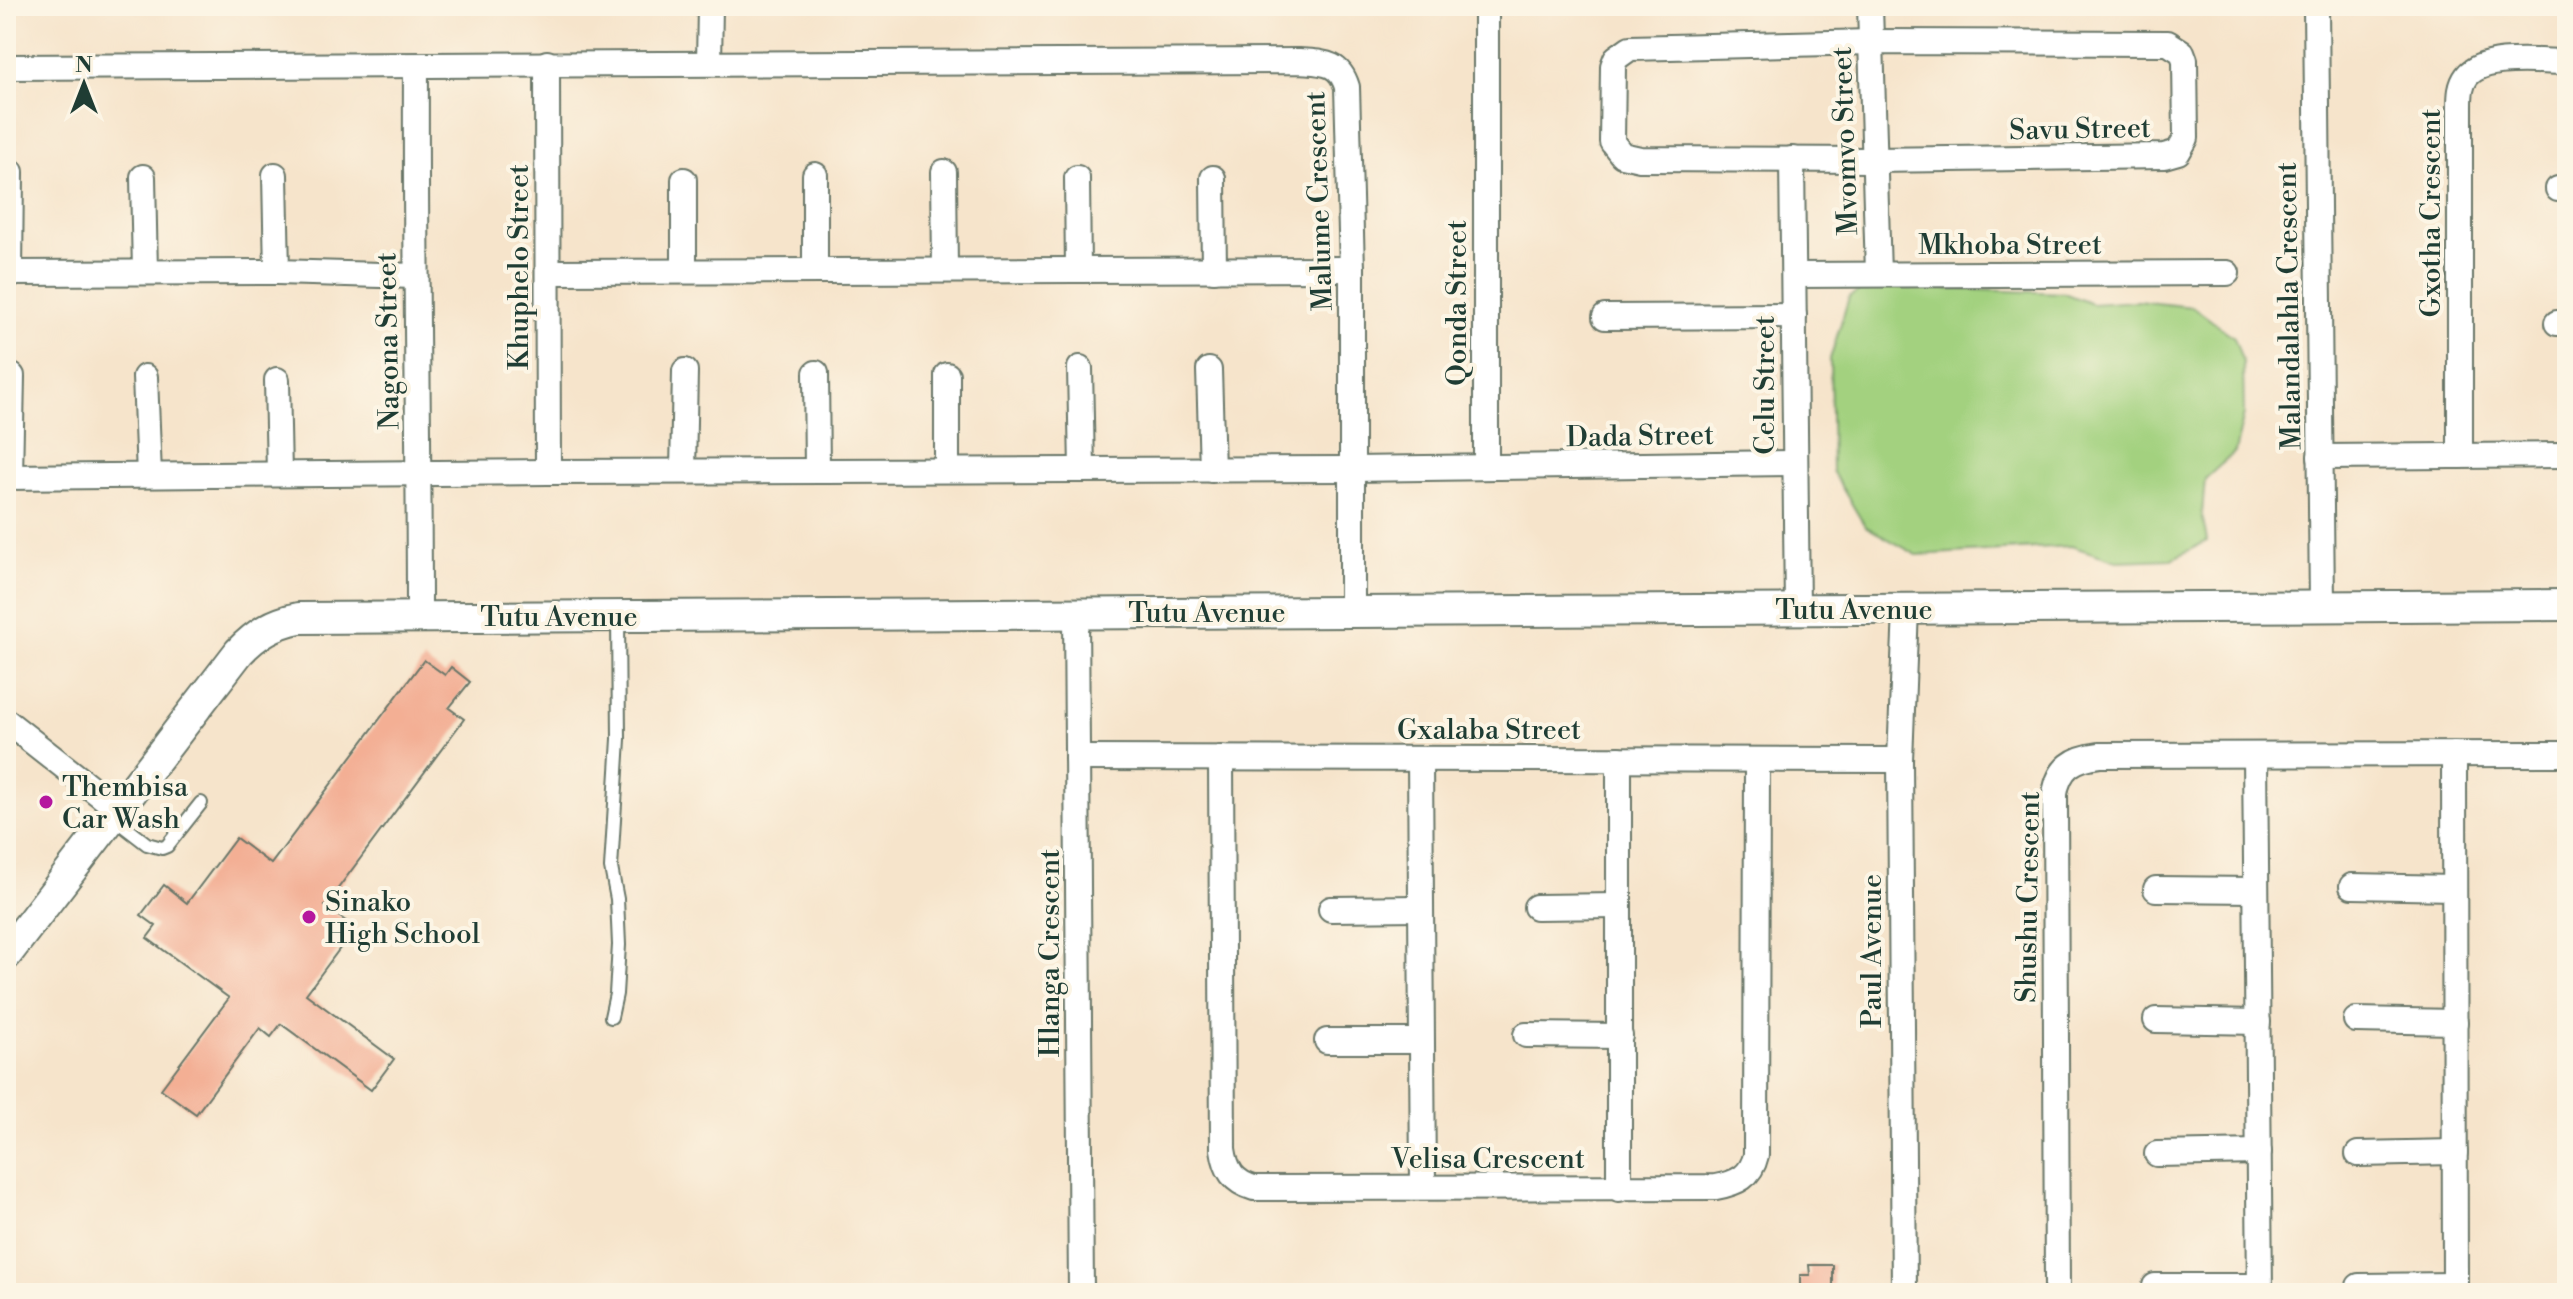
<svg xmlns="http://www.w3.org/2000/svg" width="2573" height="1299" viewBox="0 0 2573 1299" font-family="'Libre Bodoni',serif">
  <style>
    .green { fill: #a3d17f; stroke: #61875a; stroke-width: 2 }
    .building { fill: #f3af94 }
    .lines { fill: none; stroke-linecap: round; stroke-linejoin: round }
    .service-casing { stroke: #6a7769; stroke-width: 16 }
    .minor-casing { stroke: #6a7769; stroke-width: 28 }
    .tertiary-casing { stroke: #6a7769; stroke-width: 34 }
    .service { stroke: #fff; stroke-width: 12 }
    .minor { stroke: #fff; stroke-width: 24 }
    .tertiary { stroke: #fff; stroke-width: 30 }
    .poi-dot { fill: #b5179e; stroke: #fcf5e5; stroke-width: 3 }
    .labels { text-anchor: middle; stroke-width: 8; stroke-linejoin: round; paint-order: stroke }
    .street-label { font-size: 28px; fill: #1f3d34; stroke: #fcf5e5 }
    .poi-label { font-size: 28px; fill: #1f3d34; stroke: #fcf5e5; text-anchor: start }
  </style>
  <rect width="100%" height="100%" fill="#fcf5e5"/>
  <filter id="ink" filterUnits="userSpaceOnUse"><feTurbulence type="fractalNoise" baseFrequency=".0125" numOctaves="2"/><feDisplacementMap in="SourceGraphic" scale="16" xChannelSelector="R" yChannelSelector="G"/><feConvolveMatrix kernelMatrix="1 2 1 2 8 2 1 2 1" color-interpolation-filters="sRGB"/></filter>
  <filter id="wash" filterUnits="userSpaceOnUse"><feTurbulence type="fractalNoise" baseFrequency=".006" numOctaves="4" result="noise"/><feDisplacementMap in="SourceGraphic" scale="32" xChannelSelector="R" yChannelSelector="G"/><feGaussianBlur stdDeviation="1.8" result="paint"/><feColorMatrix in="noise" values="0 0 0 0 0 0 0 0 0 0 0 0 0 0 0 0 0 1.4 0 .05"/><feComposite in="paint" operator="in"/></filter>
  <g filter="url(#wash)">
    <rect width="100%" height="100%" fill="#f6e4cb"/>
    <polygon class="green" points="1867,286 2064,293 2092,304 2137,301 2193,307 2234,337 2243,363 2244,414 2235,452 2205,479 2202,514 2207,541 2172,559 2117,561 2071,546 1917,555 1865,526 1832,471 1830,359 1849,297"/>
    <g id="blocks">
      <g class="building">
        <polygon points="424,660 445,675 451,667 470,682 449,708 464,719 325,906 355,928 306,994 394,1059 371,1090 281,1024 271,1037 260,1028 196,1114 161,1089 229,998 147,938 156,926 141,915 164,885 187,903 236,838 271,864"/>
        <polygon points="1809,1265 1833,1265 1833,1293 1800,1293 1800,1275 1810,1275"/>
      </g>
    </g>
  </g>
  <g filter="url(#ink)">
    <use href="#blocks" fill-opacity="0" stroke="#6a7769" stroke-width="2"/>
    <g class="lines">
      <defs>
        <g id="service">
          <polyline points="112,817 147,844 162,848 167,846 201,803"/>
          <polyline points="611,1017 616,994 619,945 617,899 611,868 619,739 618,616"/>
        </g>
        <g id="minor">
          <polyline points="1870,6 1878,274"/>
          <polyline points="2316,6 2322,606"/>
          <polygon points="1871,42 2168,43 2182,52 2185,60 2186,138 2178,152 2164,156 1874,160 1640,159 1622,155 1612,142 1613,66 1616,58 1630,48"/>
          <polyline points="547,63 548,472"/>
          <polyline points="709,63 710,6"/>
          <path d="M416,66C415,249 419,433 419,616"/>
          <path d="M6,67L1299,61C1323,63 1339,61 1347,87L1352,269V611"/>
          <polyline points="1792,159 1797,610"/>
          <polyline points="944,172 945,270"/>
          <polyline points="275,175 277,272"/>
          <polyline points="815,175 815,271"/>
          <polyline points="143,177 145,272"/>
          <polyline points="1077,178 1078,270"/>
          <polyline points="1213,178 1214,270"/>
          <polyline points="684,180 684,271"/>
          <polyline points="2558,189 2567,189"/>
          <polyline points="548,272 1352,269"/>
          <polyline points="6,273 277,272 415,276"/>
          <polyline points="10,273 11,172"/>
          <polyline points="1794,275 2227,273"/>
          <polyline points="1605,317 1794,316"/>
          <polyline points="2557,323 2567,323"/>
          <polyline points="1080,368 1082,470"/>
          <polyline points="1209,370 1212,470"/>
          <polyline points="816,373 817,471"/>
          <polyline points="947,375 947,470"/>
          <polyline points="145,377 149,475"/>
          <polyline points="277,380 279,474"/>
          <path d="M2460,456V107C2460,96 2460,85 2467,76C2485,54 2541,62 2567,62"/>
          <polyline points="2320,457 2567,455"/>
          <polyline points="1486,467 1486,6"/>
          <polyline points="683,471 685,371"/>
          <polyline points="6,477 548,472 1352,469 1795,463"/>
          <polyline points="10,477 12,376"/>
          <polyline points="1076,613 1081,1293"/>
          <polyline points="6,721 118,809"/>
          <polyline points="2454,754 2455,1293"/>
          <polyline points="2255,755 2260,1293"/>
          <polyline points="1077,758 1900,760"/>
          <path d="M1221,758L1223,1149C1226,1170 1233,1182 1254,1188L1716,1187C1737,1183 1751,1177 1756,1155L1757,760"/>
          <polyline points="1420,759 1423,1187"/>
          <polyline points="1619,759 1619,1189"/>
          <polyline points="2352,886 2454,888"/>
          <polyline points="2156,889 2256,890"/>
          <polyline points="1536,907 1619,906"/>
          <polyline points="1331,909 1420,908"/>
          <polyline points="2156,1020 2258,1022"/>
          <polyline points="2356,1020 2455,1022"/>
          <polyline points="1526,1035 1620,1036"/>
          <polyline points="1327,1041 1421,1041"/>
          <polyline points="2157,1154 2259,1152"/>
          <polyline points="2358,1154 2455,1152"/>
          <polyline points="2155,1286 2259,1286"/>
          <polyline points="2359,1286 2455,1285"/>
          <polyline points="1904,1293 1900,760 1906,609"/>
          <path d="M2057,1293L2055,794C2059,767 2074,758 2100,755L2567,754"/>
        </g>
        <path id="tertiary" d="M6,955L239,652C257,633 274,623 299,618L2567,605"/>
      </defs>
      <use href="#service" class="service-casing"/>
      <use href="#minor" class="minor-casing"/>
      <use href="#tertiary" class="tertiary-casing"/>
      <use href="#service" class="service"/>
      <use href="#minor" class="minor"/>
      <use href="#tertiary" class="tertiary"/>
    </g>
  </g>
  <g class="poi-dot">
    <circle cx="46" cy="802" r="8"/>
    <circle cx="309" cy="917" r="8"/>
  </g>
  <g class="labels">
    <g class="street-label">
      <text transform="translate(2080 128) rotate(-1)" y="10">Savu Street</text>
      <text transform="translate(1844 141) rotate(-92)" y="10">Mvomvo Street</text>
      <text transform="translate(1318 201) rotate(-92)" y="10">Malume Crescent</text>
      <text transform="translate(2430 213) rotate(-90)" y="10">Gxotha Crescent</text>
      <text x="2010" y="254">Mkhoba Street</text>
      <text transform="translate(518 267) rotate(-90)" y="10">Khuphelo Street</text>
      <text transform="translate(1456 303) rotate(-90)" y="10">Qonda Street</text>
      <text transform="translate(2288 306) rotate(-91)" y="10">Malandalahla Crescent</text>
      <text transform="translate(387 341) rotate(-91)" y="10">Nagona Street</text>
      <text transform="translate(1764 385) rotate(-90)" y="10">Celu Street</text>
      <text transform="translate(1640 435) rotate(-1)" y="10">Dada Street</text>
      <text x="1854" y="619">Tutu Avenue</text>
      <text x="1207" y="622">Tutu Avenue</text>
      <text x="559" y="626">Tutu Avenue</text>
      <text x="1489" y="739">Gxalaba Street</text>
      <text transform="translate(2027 897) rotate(-89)" y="10">Shushu Crescent</text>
      <text transform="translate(1871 951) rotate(-90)" y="10">Paul Avenue</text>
      <text transform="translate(1049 953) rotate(-90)" y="10">Hlanga Crescent</text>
      <text x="1488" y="1168">Velisa Crescent</text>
    </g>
    <g class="poi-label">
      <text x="62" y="796">Thembisa<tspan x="62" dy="32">Car Wash</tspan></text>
      <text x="325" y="911">Sinako<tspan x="325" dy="32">High School</tspan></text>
    </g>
  </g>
  <rect width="2573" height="1299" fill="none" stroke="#fcf5e5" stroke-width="32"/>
  <g transform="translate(84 84)" stroke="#fcf5e5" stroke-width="6" paint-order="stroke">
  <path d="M0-6L14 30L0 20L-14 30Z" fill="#1f3d34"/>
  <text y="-12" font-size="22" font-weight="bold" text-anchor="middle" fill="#1f3d34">N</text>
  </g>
</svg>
